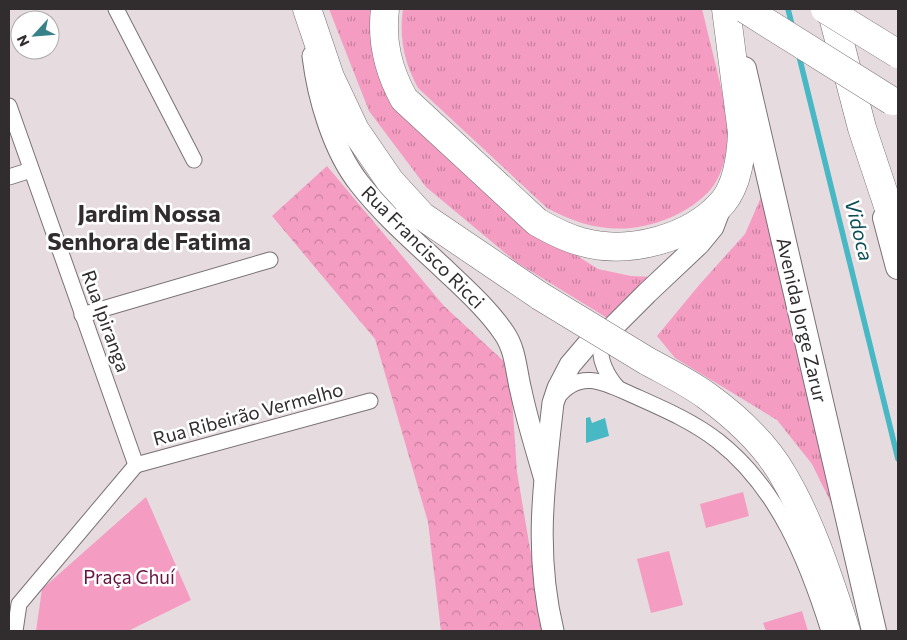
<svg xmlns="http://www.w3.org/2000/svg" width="907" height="640" viewBox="0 0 907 640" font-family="Commissioner,sans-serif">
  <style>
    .grass { fill: url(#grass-tufts) }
    .forest { fill: url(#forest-crowns) }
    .park { fill: #f59cc2 }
    .water { fill: #48b8c4 }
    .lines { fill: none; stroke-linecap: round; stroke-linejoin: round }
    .stream { stroke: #48b8c4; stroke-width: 5.5 }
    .street-casing { stroke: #7a7175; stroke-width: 17 }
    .secondary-casing { stroke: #7a7175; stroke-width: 23 }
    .primary-casing { stroke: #7a7175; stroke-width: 26 }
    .highway-casing { stroke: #7a7175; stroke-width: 29 }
    .street { stroke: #fff; stroke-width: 15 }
    .secondary { stroke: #fff; stroke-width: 21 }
    .primary { stroke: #fff; stroke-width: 24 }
    .highway { stroke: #fff; stroke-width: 28 }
    .highway-bridge-casing { stroke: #7a7175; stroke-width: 29; stroke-linecap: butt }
    .highway-bridge { stroke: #fff; stroke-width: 28 }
    .labels { text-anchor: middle; stroke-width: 5; stroke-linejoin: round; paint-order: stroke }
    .street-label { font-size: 19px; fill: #312d2f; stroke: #fff }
    .park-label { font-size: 19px; fill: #681441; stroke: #fff }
    .water-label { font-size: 20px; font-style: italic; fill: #0c4f56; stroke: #fff }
    .district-label { font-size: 24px; font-weight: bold; fill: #312d2f; stroke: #fff }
  </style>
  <defs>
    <pattern id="grass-tufts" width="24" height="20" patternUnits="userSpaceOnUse" patternTransform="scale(1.25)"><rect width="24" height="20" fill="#f59cc2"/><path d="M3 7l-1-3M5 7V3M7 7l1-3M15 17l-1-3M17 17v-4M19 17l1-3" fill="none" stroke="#c7809e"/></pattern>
    <pattern id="forest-crowns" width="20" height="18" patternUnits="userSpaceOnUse" patternTransform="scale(1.25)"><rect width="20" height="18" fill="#f59cc2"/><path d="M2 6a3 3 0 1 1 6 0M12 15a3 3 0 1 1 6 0" fill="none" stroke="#c7809e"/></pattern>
  </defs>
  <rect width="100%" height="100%" fill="#e6dcdf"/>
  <g class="grass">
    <polygon points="329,9 379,9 389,82 532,227 598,269 631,276 654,277 612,321 516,262 426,187 369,111"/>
    <path d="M403,9H702C708,33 714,58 720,83C724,102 731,123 728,143C726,158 721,177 711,189C687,216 644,232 608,228C585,226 566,218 547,208L418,88C404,62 399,38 403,9Z"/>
    <polygon points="765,188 837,515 812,464 777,420 675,358 657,336 700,284 745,234"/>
  </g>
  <polygon class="forest" points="327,166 444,306 510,367 517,472 544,631 441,631 428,522 375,339 272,216"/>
  <g class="park">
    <polygon points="743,492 749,516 706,528 700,504"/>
    <polygon points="146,497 191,600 128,631 36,631 42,589"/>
    <polygon points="669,551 683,605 651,613 637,559"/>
    <polygon points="802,611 808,631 766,631 763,623"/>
  </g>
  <polygon class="water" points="590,417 592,423 605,418 609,436 586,443 586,418"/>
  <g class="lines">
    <g class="stream">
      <polyline points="788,9 793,29"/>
      <polyline points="798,52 898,459"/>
    </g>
    <defs>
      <g id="street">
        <polyline points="116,9 194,160"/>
        <polyline points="9,106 136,465"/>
        <polyline points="9,177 31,170"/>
        <polyline points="82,315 270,260"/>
        <path d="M609,333C607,336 603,340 602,343C597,358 608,377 617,387"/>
        <path d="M557,398C578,370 602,381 628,393C659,407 691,420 718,441C778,488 807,561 829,631"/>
        <polyline points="136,465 370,401"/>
        <polyline points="15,631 19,604 136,465"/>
      </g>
      <g id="secondary">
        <path d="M313,56C318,97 333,150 359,183C383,214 413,240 442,267C464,288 487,308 504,333C516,350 516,372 521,391C527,420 536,448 544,476"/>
        <path d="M553,631C534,553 544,482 553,403L558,388L570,365L587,345L612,328L647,293L699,244L713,227L721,206"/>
      </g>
      <g id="primary">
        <polyline points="744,69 874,631"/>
        <polyline points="885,218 898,267"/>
      </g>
      <g id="highway">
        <polyline points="307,9 330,77 355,130 390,181 422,216 540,296"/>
        <path d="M385,9C381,42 388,70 404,99L537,222C551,230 566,238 582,242C628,255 691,239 723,202C738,184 741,155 742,133L726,9"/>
        <polyline points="831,9 862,128 898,236"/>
        <path d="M647,361C667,372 688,382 707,396C736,417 765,444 783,475C811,522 829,579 846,631"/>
      </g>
    </defs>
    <use href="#street" class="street-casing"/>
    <use href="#secondary" class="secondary-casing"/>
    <use href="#primary" class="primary-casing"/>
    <use href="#highway" class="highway-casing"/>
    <use href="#street" class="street"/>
    <use href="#secondary" class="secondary"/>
    <use href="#primary" class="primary"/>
    <use href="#highway" class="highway"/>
    <defs>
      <g id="highway-bridge">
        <polyline points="745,9 892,101"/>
        <polyline points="825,9 898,54"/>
        <polyline points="540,296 647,361"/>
      </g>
    </defs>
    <use href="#highway-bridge" class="highway-bridge-casing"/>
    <use href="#highway-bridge" class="highway-bridge"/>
  </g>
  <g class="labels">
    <g class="street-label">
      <text transform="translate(423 247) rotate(45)" y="7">Rua Francisco Ricci</text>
      <text transform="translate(802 320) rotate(77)" y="7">Avenida Jorge Zarur</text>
      <text transform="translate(106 321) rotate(70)" y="7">Rua Ipiranga</text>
      <text transform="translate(248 414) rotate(-15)" y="7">Rua Ribeirão Vermelho</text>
    </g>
    <g class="park-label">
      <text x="129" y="584">Praça Chuí</text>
    </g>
    <g class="water-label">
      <text transform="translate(859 230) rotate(76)" y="7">Vidoca</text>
    </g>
    <g class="district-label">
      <text x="149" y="222">Jardim Nossa<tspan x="149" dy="28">Senhora de Fatima</tspan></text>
    </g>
  </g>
  <rect width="907" height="640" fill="none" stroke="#312d2f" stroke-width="20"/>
  <g transform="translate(35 35) rotate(244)"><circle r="24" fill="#ffffff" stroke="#adabac"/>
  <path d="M0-4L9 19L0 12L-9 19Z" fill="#398189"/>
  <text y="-8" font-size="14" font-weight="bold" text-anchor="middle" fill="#312d2f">N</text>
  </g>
</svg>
